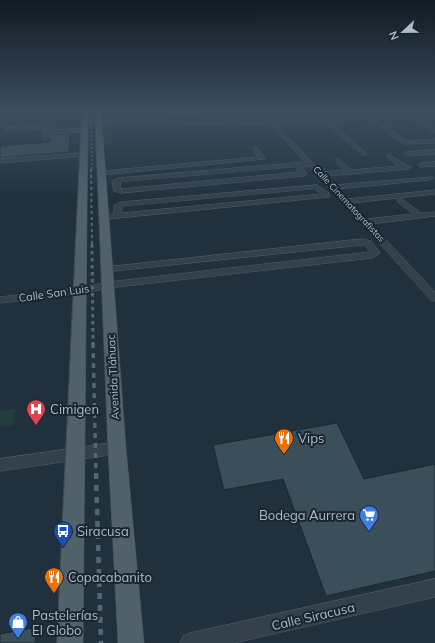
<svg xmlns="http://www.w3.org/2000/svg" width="435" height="643" viewBox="0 0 435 643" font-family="Mulish,sans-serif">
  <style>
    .green { fill: #223d3c }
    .building { fill: #3b4f5b; stroke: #1b2833 }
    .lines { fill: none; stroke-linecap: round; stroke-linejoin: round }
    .minor-casing { stroke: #515f6a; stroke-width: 1 }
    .major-casing { stroke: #404d58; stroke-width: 1 }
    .minor { fill: #34414c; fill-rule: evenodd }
    .major { fill: #51616c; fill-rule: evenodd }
    .rail-far4 { stroke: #556673; stroke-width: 1.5; stroke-dasharray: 2 2; stroke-linecap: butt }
    .rail-far3 { stroke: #556673; stroke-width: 2; stroke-dasharray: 3 3; stroke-linecap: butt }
    .rail-far2 { stroke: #556673; stroke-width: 3; stroke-dasharray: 3.5 3.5; stroke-linecap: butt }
    .rail-far1 { stroke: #556673; stroke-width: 3.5; stroke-dasharray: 5 5; stroke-linecap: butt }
    .rail { stroke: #556673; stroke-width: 4.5; stroke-dasharray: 6 6; stroke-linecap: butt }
    .labels { text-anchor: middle; stroke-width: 4; stroke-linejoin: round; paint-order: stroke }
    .far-street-label { font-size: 9px; fill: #aebcc8; stroke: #192631 }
    .street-label { font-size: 11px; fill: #aebcc8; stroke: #192631 }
    .near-poi-label { font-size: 13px; fill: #aebcc8; stroke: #192631; text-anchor: start }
    .near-street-label { font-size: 13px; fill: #aebcc8; stroke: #192631 }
  </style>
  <rect width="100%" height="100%" fill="#20303c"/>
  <g class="green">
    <polygon points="110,126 113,145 103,145 102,127"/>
    <polygon points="15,409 13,425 0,427 0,411"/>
  </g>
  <g class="building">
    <polygon points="70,134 69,152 0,158 0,146 50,142 51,135"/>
    <polygon points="337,423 364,479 435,464 435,571 326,596 283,479 224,490 213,445"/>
    <polygon points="37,627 35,643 0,643 0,634"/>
  </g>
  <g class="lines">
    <defs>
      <g id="minor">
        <polygon points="228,111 175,115 172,113 180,111"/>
        <path d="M259,111H264L273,120L435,113V117H416L435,129V133L409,118L375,119L407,141L435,139V143L404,144L369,119L330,121L366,153V155L364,156L323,121L276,123L321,172L344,170L335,160L338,158L351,170L398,166L387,157L386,156L389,154L406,165L412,167L409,169L325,176L334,185L431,177L433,178L429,180L337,189L347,199L435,190V194L351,203L366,219L413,214L398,202L397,200L401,198L421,213L435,212V216L371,224L435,292V301L431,300L309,166L302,167L307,174L304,176L121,193L114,191L112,181L118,178L305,162L270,124L85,125L82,123L85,121L267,120ZM296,167L299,172L121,189L120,182Z"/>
        <polygon points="45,125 50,126 50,130 85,128 88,130 85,132 50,134 49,139 46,141 43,139 45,129 6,131 3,129 6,127"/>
        <polygon points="256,147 265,158 264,159 102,175 99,173 102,171 258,157 253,149"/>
        <polygon points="435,150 435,154 407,156 404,154 407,152"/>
        <polygon points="83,153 85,154 85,156 0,163 0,159"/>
        <polygon points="435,162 435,166 421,167 418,165 421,163"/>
        <path d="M317,185L329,193V197L118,218L104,219L100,217L114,213V205L122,202ZM315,189L321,194L122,213L121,208L124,206Z"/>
        <polygon points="362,239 371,241 380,253 372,258 108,288 79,294 0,303 0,297 79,288 108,282 370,252 365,245 362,245 104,272 102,270 107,267"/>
        <polygon points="117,442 122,444 124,448 122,452 117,454 0,471 0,459"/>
        <polygon points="435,579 435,597 234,643 180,643 183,636 190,633"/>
      </g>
      <g id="major">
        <polygon points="82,111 88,111 83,643 57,643"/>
        <polygon points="95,111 101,111 126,448 144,643 118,643 108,448"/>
      </g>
    </defs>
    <use href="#minor" class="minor-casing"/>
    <use href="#major" class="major-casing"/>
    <use href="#minor" class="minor"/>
    <use href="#major" class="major"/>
    <polyline class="rail-far4" points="91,111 92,170"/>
    <polyline class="rail-far3" points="91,169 92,245"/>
    <polyline class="rail-far2" points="92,244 93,344"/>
    <polyline class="rail-far1" points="93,343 96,474"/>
    <polyline class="rail" points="96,473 101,643"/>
  </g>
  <linearGradient id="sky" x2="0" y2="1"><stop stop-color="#121a21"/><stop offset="0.55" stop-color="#3c4e61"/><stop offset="1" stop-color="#3c4e61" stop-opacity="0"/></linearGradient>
  <rect width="435" height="201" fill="url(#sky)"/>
  <defs>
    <symbol id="hospital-pin" viewBox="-11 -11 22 30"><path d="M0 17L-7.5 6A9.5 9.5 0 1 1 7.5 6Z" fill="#e0444e" stroke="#192631"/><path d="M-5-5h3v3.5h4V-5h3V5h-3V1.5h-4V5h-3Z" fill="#fff"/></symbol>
    <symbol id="restaurant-pin" viewBox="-11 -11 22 30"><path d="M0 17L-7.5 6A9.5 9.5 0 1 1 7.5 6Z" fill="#e8710a" stroke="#192631"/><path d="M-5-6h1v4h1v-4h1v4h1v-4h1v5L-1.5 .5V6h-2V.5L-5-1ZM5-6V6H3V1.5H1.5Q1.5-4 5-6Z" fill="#fff"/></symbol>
    <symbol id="supermarket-pin" viewBox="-11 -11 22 30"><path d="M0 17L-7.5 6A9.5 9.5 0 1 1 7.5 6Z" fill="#3f7fe0" stroke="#192631"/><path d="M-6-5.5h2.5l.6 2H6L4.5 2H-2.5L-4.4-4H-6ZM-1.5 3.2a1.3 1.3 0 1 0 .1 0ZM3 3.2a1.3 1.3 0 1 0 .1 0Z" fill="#fff"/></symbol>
    <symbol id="bus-pin" viewBox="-11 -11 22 30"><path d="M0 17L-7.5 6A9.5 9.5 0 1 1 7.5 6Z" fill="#1a4fb4" stroke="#192631"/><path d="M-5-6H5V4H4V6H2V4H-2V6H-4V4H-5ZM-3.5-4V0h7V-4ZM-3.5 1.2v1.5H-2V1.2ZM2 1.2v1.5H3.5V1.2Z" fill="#fff"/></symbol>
    <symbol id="shop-pin" viewBox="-11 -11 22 30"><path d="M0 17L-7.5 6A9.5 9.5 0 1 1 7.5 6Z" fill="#3f7fe0" stroke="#192631"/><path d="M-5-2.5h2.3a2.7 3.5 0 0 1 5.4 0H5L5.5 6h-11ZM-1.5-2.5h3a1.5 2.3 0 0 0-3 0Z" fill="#fff"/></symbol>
  </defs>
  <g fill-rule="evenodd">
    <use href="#hospital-pin" x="25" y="398" width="22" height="30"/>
    <use href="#restaurant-pin" x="273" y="427" width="22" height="30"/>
    <use href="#supermarket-pin" x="358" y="504" width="22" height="30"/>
    <use href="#bus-pin" x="52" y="520" width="22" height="30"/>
    <use href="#restaurant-pin" x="43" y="566" width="22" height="30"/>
    <use href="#shop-pin" x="7" y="611" width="22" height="30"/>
  </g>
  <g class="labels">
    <g class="far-street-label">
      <text transform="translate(349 204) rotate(47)" y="3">Calle Cinematografistas</text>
    </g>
    <g class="street-label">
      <text transform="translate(54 293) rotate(-8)" y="4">Calle San Luis</text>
      <text transform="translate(113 377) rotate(-93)" y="4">Avenida Tláhuac</text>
    </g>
    <g class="near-poi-label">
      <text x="50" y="414">Cimigen</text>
      <text x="298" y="443">Vips</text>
      <text x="355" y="520" text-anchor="end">Bodega Aurrera</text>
      <text x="77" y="536">Siracusa</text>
      <text x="68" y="582">Copacabanito</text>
      <text x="32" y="620">Pastelerías<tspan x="32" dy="15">El Globo</tspan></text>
    </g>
    <g class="near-street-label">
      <text transform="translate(313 616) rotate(-13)" y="5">Calle Siracusa</text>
    </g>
  </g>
  <g transform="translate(403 32) rotate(248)" stroke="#192631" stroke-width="3" paint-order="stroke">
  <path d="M0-3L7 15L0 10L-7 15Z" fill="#aebcc8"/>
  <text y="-6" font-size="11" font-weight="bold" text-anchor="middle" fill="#aebcc8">N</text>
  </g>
</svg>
